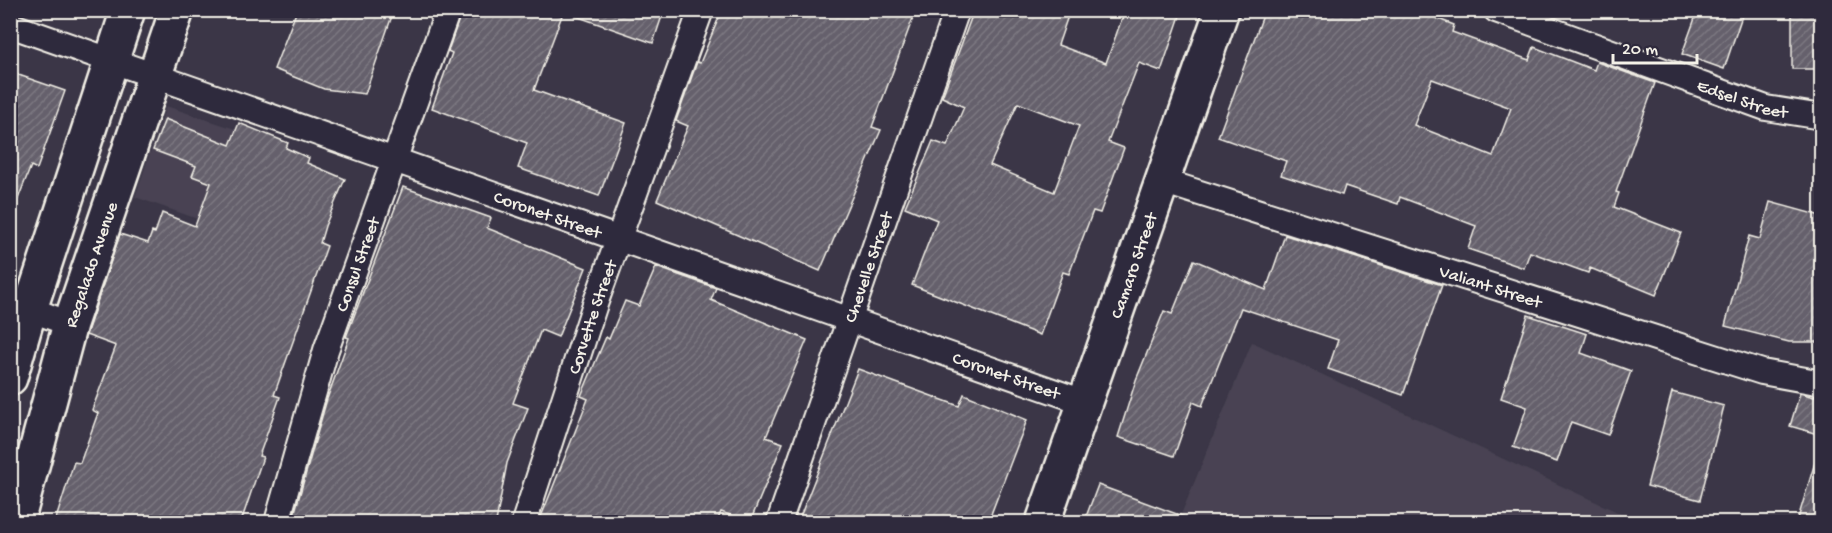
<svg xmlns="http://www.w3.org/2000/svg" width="1832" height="533" viewBox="0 0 1832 533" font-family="'Gochi Hand',sans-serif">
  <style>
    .built { fill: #484352 }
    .building { fill: url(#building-hatch); stroke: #f4f1e8; stroke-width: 1.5; fill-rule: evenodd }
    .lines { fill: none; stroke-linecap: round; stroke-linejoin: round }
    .street-casing { stroke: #f4f1e8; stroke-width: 28 }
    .secondary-casing { stroke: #f4f1e8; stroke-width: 38 }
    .street { stroke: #2f2a3d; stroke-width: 24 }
    .secondary { stroke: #2f2a3d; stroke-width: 33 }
    .labels { text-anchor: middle; stroke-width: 4.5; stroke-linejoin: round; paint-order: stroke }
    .street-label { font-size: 18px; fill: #f4f1e8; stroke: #2f2a3d }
  </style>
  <defs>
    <pattern id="building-hatch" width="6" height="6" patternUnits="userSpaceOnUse" patternTransform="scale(1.5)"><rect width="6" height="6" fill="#65616c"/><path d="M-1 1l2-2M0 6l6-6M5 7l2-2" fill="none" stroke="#7c7881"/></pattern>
  </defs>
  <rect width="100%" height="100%" fill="#3b3647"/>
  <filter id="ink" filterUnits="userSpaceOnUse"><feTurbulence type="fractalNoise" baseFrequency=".0167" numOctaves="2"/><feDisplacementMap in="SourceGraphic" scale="12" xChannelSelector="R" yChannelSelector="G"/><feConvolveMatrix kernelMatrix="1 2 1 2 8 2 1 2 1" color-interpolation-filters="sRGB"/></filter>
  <g filter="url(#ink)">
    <g class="built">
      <polygon points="166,106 250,134 218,226 135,197"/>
      <polygon points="1252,342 1639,522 1178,522"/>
    </g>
    <g class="building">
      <polygon points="297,10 394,10 365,94 324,89 274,69"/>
      <polygon points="462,10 564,10 534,90 626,123 599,196 518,168 527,143 432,108 452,53 448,51"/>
      <polygon points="571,10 664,10 653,43 570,14"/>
      <polygon points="722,10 916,10 872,127 881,130 820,271 657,200 688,126 676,121 697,62 700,63"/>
      <path d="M974,10H1070L1058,45L1106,63L1125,10H1182L1161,71L1139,63L1108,142L1124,148L1100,213L1093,211L1069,274L1063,272L1040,335L912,285L937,220L905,207L933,141L947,146L964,107L942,97ZM1018,103L1079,126L1054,192L990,165Z"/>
      <path d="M1265,10H1415L1454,25L1452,32L1529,60L1534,47L1594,70L1597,62L1655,83L1616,192L1619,193L1614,207L1681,233L1656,295L1590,268L1588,273L1530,252L1524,268L1468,249L1476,226L1400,197L1398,204L1345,186L1342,195L1281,175L1286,161L1218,137ZM1432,79L1511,108L1493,156L1414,125Z"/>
      <polygon points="1698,10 1744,10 1724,69 1682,54"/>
      <rect x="1792" y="14" width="29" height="55"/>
      <polygon points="10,72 65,91 37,169 31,166 12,214"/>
      <polygon points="165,119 230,145 239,123 288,143 286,148 309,158 307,163 345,179 325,226 320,243 327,246 274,395 280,397 259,456 263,457 241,522 55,522 74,462 80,463 98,413 92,410 116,346 86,335 120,234 148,243 152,232 155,233 162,213 195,226 211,183 192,176 196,166 153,150"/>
      <polygon points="403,187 491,218 487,228 586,268 558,337 541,330 513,403 528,408 507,463 496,522 292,522 327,399 349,338 346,337"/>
      <polygon points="1770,202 1821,216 1821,342 1789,342 1725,326 1749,236 1760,239"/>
      <polygon points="1285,235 1442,285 1403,395 1328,369 1338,340 1241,308 1202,406 1193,402 1174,456 1118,437 1136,380 1164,311 1172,314 1194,260 1266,290"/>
      <polygon points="656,267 716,288 711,300 807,340 766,437 783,443 750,522 721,512 717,522 539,522 588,399 581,396 606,337 609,339 625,301 639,306"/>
      <polygon points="1528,315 1587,334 1581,353 1631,371 1608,435 1571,422 1557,462 1513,447 1527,407 1501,398"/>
      <polygon points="858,369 959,406 964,394 1027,420 988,522 798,522"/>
      <polygon points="1672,392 1724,406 1700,500 1647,486"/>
      <polygon points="1800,393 1821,399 1821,435 1790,426"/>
      <polygon points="1816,459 1821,460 1821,522 1797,522"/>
      <polygon points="1098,485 1193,520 1193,522 1084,522"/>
    </g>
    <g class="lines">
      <defs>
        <g id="street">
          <path id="s1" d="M1496,10L1766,108L1822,117"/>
          <path id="s2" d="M10,25L1084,402"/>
          <path id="s3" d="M1162,181L1762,372L1822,383"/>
          <polyline points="10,302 70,324"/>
          <path id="s4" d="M277,522L326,350L448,10"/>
          <path id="s5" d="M524,522L594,307L701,10"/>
          <path id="s6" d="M779,522L957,10"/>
        </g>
        <g id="secondary">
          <polyline points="10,378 30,309 128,10"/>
          <path id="s7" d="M17,522L70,324L177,10"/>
          <path id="s8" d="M1043,522L1222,10"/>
        </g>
      </defs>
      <use href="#street" class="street-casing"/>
      <use href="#secondary" class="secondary-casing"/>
      <use href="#street" class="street"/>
      <use href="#secondary" class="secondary"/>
    </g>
  </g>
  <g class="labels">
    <g class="street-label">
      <text dy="6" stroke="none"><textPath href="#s1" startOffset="262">Edsel Street</textPath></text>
      <text dy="6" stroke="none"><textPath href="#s2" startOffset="570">Coronet Street</textPath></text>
      <text dy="6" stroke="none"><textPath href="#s7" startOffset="268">Regalado Avenue</textPath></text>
      <text dy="6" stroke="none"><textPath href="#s4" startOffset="270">Consul Street</textPath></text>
      <text dy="6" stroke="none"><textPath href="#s8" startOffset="272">Camaro Street</textPath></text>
      <text dy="6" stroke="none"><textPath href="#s6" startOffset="270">Chevelle Street</textPath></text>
      <text dy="6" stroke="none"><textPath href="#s3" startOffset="345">Valiant Street</textPath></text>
      <text dy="6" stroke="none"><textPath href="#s5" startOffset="216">Corvette Street</textPath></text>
      <text dy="6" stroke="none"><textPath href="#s2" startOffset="1056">Coronet Street</textPath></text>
    </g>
  </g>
  <rect width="1832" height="533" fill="none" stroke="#2f2a3d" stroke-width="36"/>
  <rect x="18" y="18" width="1796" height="497" fill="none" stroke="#f4f1e8" stroke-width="2" filter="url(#ink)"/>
  <path d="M1613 54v9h84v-9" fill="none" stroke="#f4f1e8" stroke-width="3"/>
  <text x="1622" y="54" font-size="18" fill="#f4f1e8" stroke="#2f2a3d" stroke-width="4.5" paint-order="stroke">20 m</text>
</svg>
